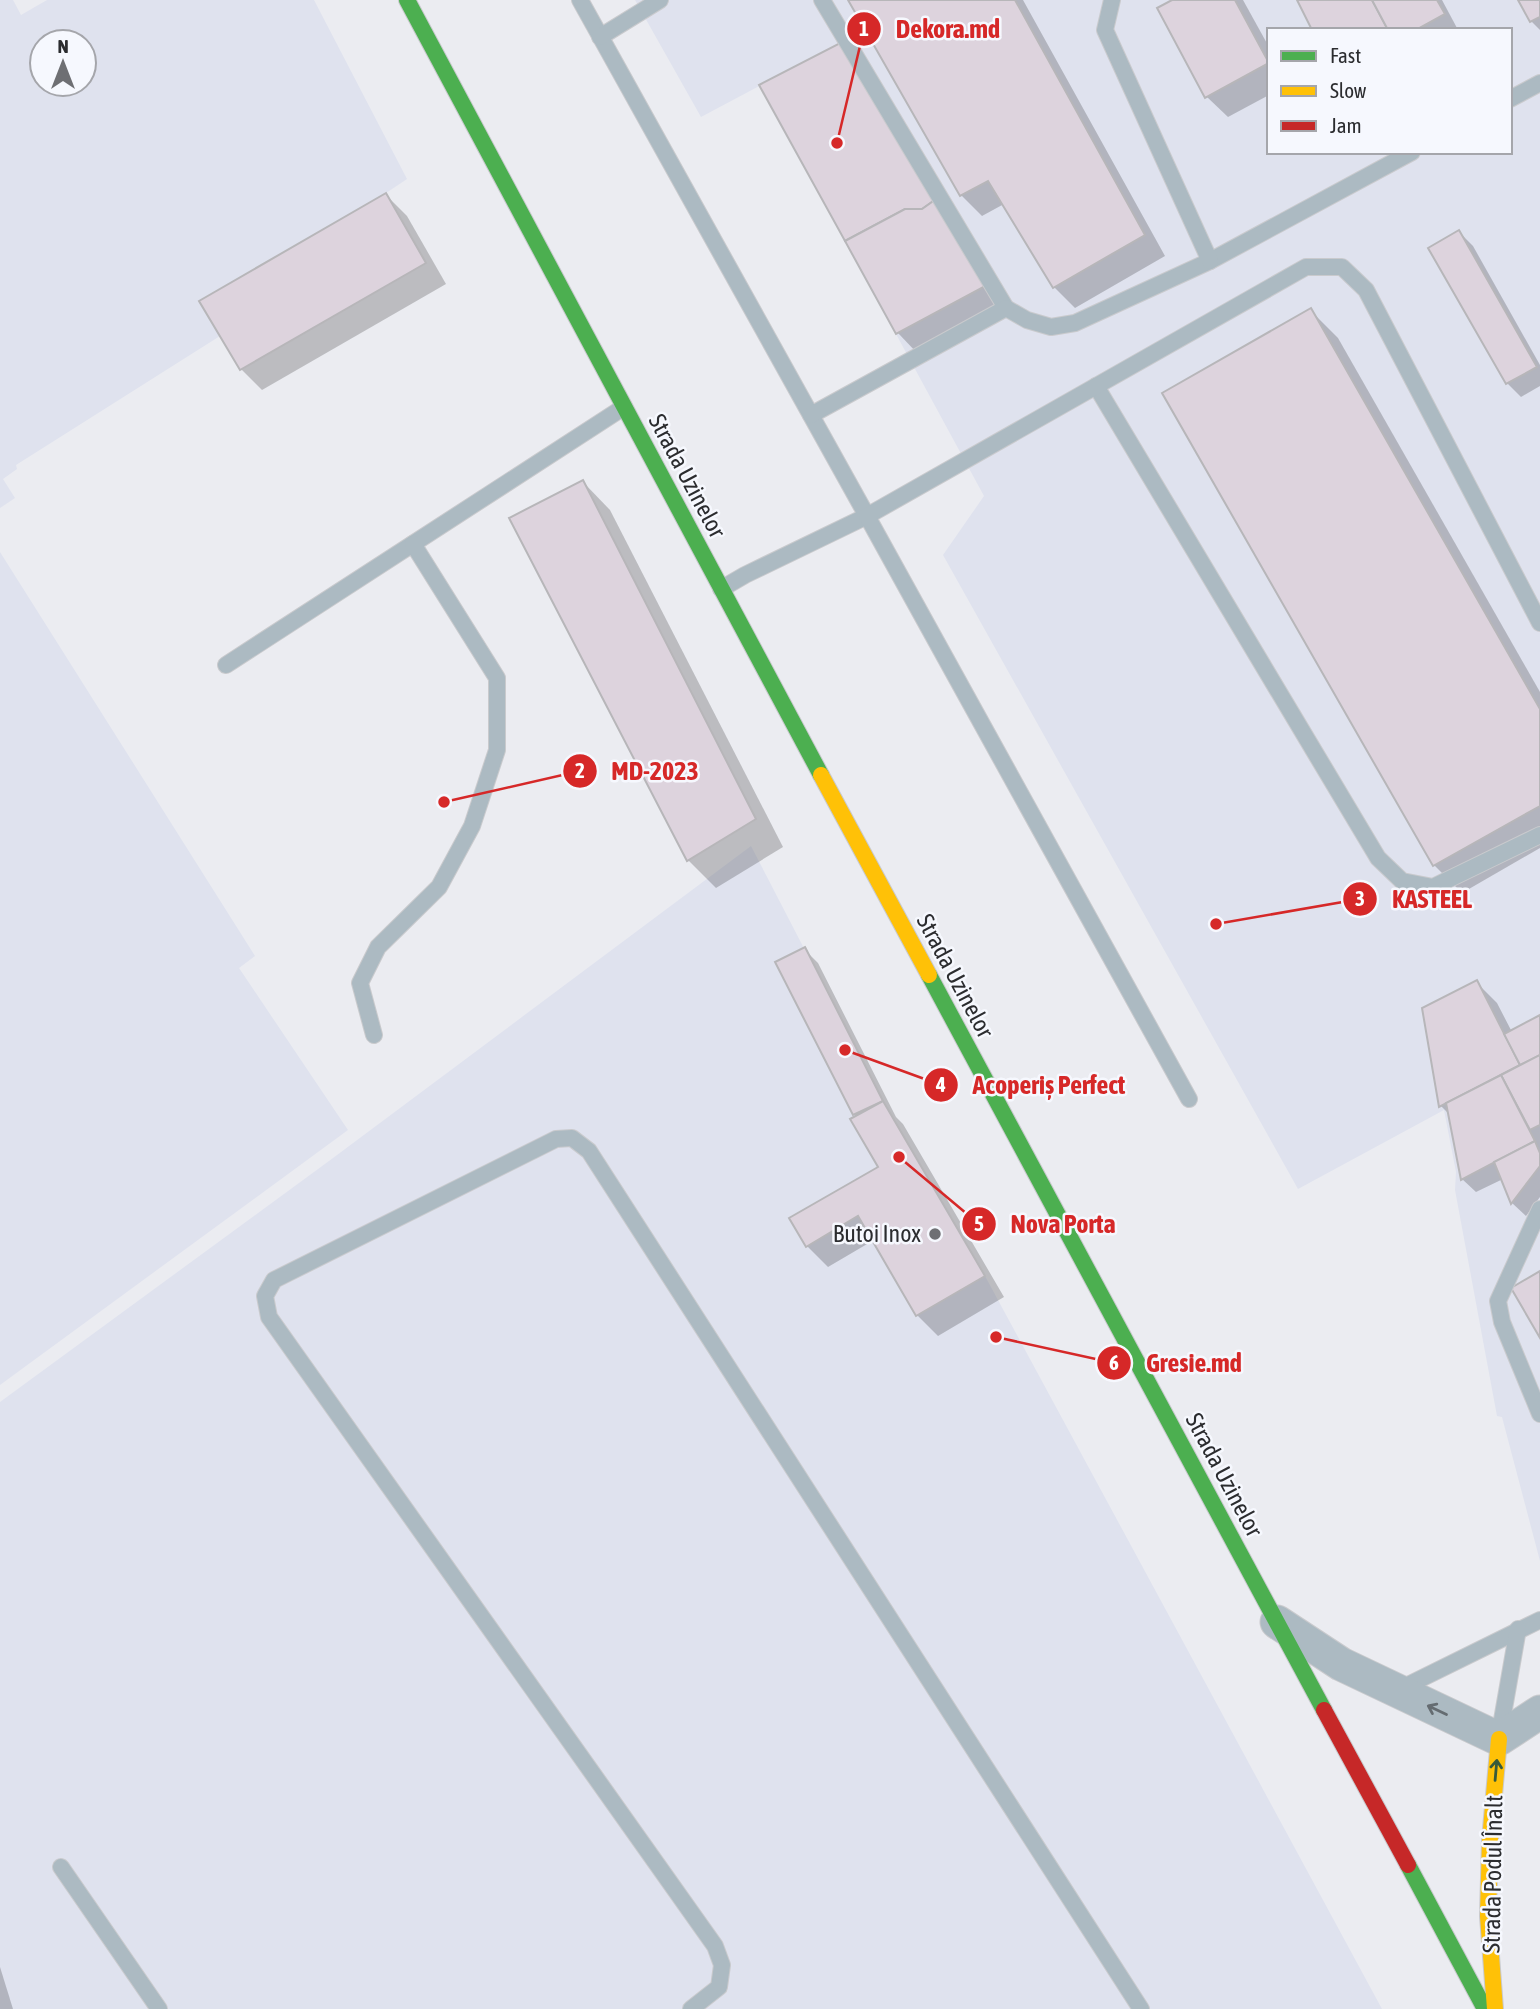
<svg xmlns="http://www.w3.org/2000/svg" width="1540" height="2009" viewBox="0 0 1540 2009" font-family="'Asap Condensed',sans-serif">
  <style>
    .built { fill: #dfe2ee; fill-rule: evenodd }
    .shadow { fill: #0003 }
    .building { fill: #ddd3dd; stroke: #b7b6b9; stroke-width: 2 }
    .lines { fill: none; stroke-linecap: round; stroke-linejoin: round }
    .lane-casing { stroke: #c9cacd; stroke-width: 18 }
    .street-casing { stroke: #c9cacd; stroke-width: 35 }
    .fast-casing { stroke: #c9cacd; stroke-width: 18 }
    .slow-casing { stroke: #c9cacd; stroke-width: 18 }
    .jam-casing { stroke: #c9cacd; stroke-width: 18 }
    .lane { stroke: #acbac2; stroke-width: 16 }
    .street { stroke: #acbac2; stroke-width: 33 }
    .fast { stroke: #4caf50; stroke-width: 16 }
    .slow { stroke: #ffc107; stroke-width: 16 }
    .jam { stroke: #c62828; stroke-width: 16 }
    .oneway { stroke: #656c71 }
    .oneway2 { stroke: #375a3b }
    .poi-dot { fill: #6e6f73; stroke: #f6f8fe; stroke-width: 2.5 }
    .labels { text-anchor: middle; stroke-width: 5; stroke-linejoin: round; paint-order: stroke }
    .street-label { font-size: 24px; fill: #2b2c2f; stroke: #f6f8fe }
    .poi-label { font-size: 24px; fill: #2b2c2f; stroke: #f6f8fe; text-anchor: end }
    .leader { fill: none; stroke: #d62828; stroke-width: 2.5 }
    .callout-dot { fill: #d62828; stroke: #f6f8fe; stroke-width: 2.5 }
    .mark-label { font-size: 21px; text-anchor: middle; font-weight: bold; fill: #fff }
    .callout-label { font-size: 26px; text-anchor: middle; font-weight: bold; fill: #d62828; stroke: #f6f8fe; stroke-width: 5; stroke-linejoin: round; paint-order: stroke }
  </style>
  <rect width="100%" height="100%" fill="#ebecf1"/>
  <g class="built">
    <path d="M0,0H13L21,15L47,0H314L407,179L386,193L200,300L220,336L16,465L17,469L3,479L15,498L0,508ZM42,42H84V84H42Z"/>
    <path d="M635,0H1540V1561L1502,1417L1497,1416L1455,1190L1456,1172L1444,1110L1298,1189L943,555L984,496L896,334L990,284L846,40L701,117ZM1269,30H1510V152H1269Z"/>
    <polygon points="0,552 255,956 239,968 348,1130 0,1385"/>
    <polygon points="751,846 883,1101 985,1276 1382,2009 0,2009 0,1402 329,1161"/>
  </g>
  <g class="shadow">
    <polygon points="850,0 1023,0 1165,256 1075,308 1054,287 1004,204 982,216 961,195"/>
    <polygon points="1176,0 1243,0 1269,47 1269,95 1228,117 1207,97"/>
    <polygon points="1299,0 1442,0 1457,28 1314,30"/>
    <polygon points="1520,0 1540,0 1540,30 1531,21"/>
    <polygon points="761,86 1011,305 918,354 898,333"/>
    <polygon points="386,195 407,216 446,284 262,390 241,369"/>
    <polygon points="1459,232 1473,246 1540,365 1540,386 1521,397 1507,383"/>
    <polygon points="1310,310 1338,338 1540,692 1540,848 1462,893 1434,865"/>
    <polygon points="583,482 610,510 783,847 716,888 688,860"/>
    <polygon points="804,949 818,963 896,1117 903,1124 1004,1297 938,1336 917,1315 874,1240 828,1267 807,1246 881,1167 858,1117 855,1114"/>
    <polygon points="1476,982 1497,1003 1512,1032 1540,1017 1540,1197 1526,1216 1512,1203 1503,1179 1476,1192 1462,1179 1450,1115 1441,1106"/>
    <polygon points="0,1967 13,2009 0,2009"/>
  </g>
  <g class="building">
    <polygon points="848,0 1015,0 1145,235 1053,288 988,181 960,196"/>
    <polygon points="1172,0 1235,0 1269,63 1205,98 1157,8"/>
    <polygon points="1297,0 1372,0 1388,30 1312,30"/>
    <polygon points="1372,0 1437,0 1445,14 1416,30 1388,30"/>
    <polygon points="1518,0 1540,0 1540,17 1530,22"/>
    <polygon points="846,40 939,197 922,209 905,209 845,241 759,85"/>
    <polygon points="386,193 426,263 240,370 199,301"/>
    <polygon points="939,197 991,283 896,334 845,241 905,209 922,209"/>
    <polygon points="1459,230 1537,367 1506,384 1428,248"/>
    <polygon points="1311,308 1540,709 1540,806 1433,866 1162,393"/>
    <polygon points="583,480 756,819 687,861 509,518"/>
    <polygon points="805,947 883,1101 853,1115 775,962"/>
    <polygon points="1477,980 1520,1065 1439,1107 1422,1008"/>
    <polygon points="1540,1015 1540,1055 1520,1065 1504,1034"/>
    <polygon points="1540,1055 1540,1125 1530,1130 1501,1075"/>
    <polygon points="1501,1075 1535,1141 1461,1180 1446,1103"/>
    <polygon points="883,1101 985,1276 916,1316 858,1216 806,1247 789,1218 878,1167 850,1119"/>
    <polygon points="1535,1141 1540,1153 1540,1166 1511,1204 1494,1162"/>
    <polygon points="1540,1271 1540,1338 1511,1288"/>
  </g>
  <g class="lines">
    <defs>
      <g id="lane">
        <polyline points="580,0 867,516 745,575 721,589"/>
        <polyline points="822,0 1006,308 1027,320 1051,327 1075,323 1210,261 1412,152"/>
        <polyline points="1112,0 1105,30 1210,261"/>
        <polyline points="600,37 660,0"/>
        <polyline points="1510,99 1540,83"/>
        <polyline points="1096,386 1378,858 1402,881 1433,887 1540,835"/>
        <polyline points="811,415 1006,308"/>
        <polyline points="226,665 624,407"/>
        <polyline points="374,1035 360,983 378,947 439,887 472,826 497,750 497,678 413,544"/>
        <polyline points="1189,1099 867,516 1306,267 1342,267 1366,290 1540,623"/>
        <polyline points="1540,1209 1498,1301 1502,1322 1540,1414"/>
        <polyline points="1398,1690 1540,1620"/>
        <polyline points="1499,1737 1518,1629"/>
        <polyline points="61,1867 159,2009"/>
        <polyline points="691,2009 719,1987 722,1965 715,1946 269,1317 265,1296 274,1280 556,1139 572,1138 589,1151 1141,2009"/>
      </g>
      <polyline id="street" points="1277,1622 1341,1664 1499,1739 1540,1712"/>
      <g id="fast">
        <polyline points="407,0 821,775"/>
        <polyline points="929,975 1324,1710"/>
        <polyline points="1408,1865 1485,2009"/>
      </g>
      <g id="slow">
        <polyline points="821,775 929,975"/>
        <polyline points="1495,2009 1488,1916 1490,1840 1499,1739"/>
      </g>
      <polyline id="jam" points="1324,1710 1408,1865"/>
    </defs>
    <use href="#lane" class="lane-casing"/>
    <use href="#street" class="street-casing"/>
    <use href="#fast" class="fast-casing"/>
    <use href="#slow" class="slow-casing"/>
    <use href="#jam" class="jam-casing"/>
    <use href="#lane" class="lane"/>
    <use href="#street" class="street"/>
    <use href="#fast" class="fast"/>
    <use href="#slow" class="slow"/>
    <use href="#jam" class="jam"/>
  </g>
  <defs><path id="oneway-shaft" d="M-6 0H5M1.5-3L5.5 0L1.5 3" fill="none" stroke-width="1.6" stroke-linecap="round" stroke-linejoin="round" transform="scale(1.75)"/></defs>
  <use class="oneway" href="#oneway-shaft" transform="translate(1437 1710) rotate(-155)"/>
  <use class="oneway2" href="#oneway-shaft" transform="translate(1496 1770) rotate(-85)"/>
  <circle class="poi-dot" cx="935" cy="1234" r="7"/>
  <g class="labels">
    <g class="street-label">
      <text transform="translate(687 476) rotate(62)" y="8">Strada Uzinelor</text>
      <text transform="translate(955 976) rotate(62)" y="8">Strada Uzinelor</text>
      <text transform="translate(1224 1475) rotate(62)" y="8">Strada Uzinelor</text>
      <text transform="translate(1493 1874) rotate(-89)" y="8">Strada Podul Înalt</text>
    </g>
    <g class="poi-label">
      <text x="921" y="1242">Butoi Inox</text>
    </g>
  </g>
  <path class="leader" d="M837 143L864 29M444 802L580 771M1216 924L1360 899M845 1050L941 1085M899 1157L979 1224M996 1337L1114 1363"/>
  <g class="callout-dot">
    <circle cx="837" cy="143" r="7"/>
    <circle cx="444" cy="802" r="7"/>
    <circle cx="1216" cy="924" r="7"/>
    <circle cx="845" cy="1050" r="7"/>
    <circle cx="899" cy="1157" r="7"/>
    <circle cx="996" cy="1337" r="7"/>
    <circle cx="864" cy="29" r="18"/>
    <circle cx="580" cy="771" r="18"/>
    <circle cx="1360" cy="899" r="18"/>
    <circle cx="941" cy="1085" r="18"/>
    <circle cx="979" cy="1224" r="18"/>
    <circle cx="1114" cy="1363" r="18"/>
  </g>
  <g class="mark-label">
    <text x="864" y="36">1</text>
    <text x="580" y="778">2</text>
    <text x="1360" y="906">3</text>
    <text x="941" y="1092">4</text>
    <text x="979" y="1231">5</text>
    <text x="1114" y="1370">6</text>
  </g>
  <g class="callout-label">
    <text x="948" y="38">Dekora.md</text>
    <text x="655" y="780">MD-2023</text>
    <text x="1432" y="908">KASTEEL</text>
    <text x="1049" y="1094">Acoperiș Perfect</text>
    <text x="1063" y="1233">Nova Porta</text>
    <text x="1194" y="1372">Gresie.md</text>
  </g>
  <rect x="1267" y="28" width="245" height="126" fill="#f6f8fe" stroke="#a5a6ab" stroke-width="2"/>
  <rect x="1281" y="51" width="35" height="10" fill="#4caf50" stroke="#a5a6ab" stroke-width="2"/>
  <text x="1330" y="63" font-size="21" fill="#2b2c2f">Fast</text>
  <rect x="1281" y="86" width="35" height="10" fill="#ffc107" stroke="#a5a6ab" stroke-width="2"/>
  <text x="1330" y="98" font-size="21" fill="#2b2c2f">Slow</text>
  <rect x="1281" y="121" width="35" height="10" fill="#c62828" stroke="#a5a6ab" stroke-width="2"/>
  <text x="1330" y="133" font-size="21" fill="#2b2c2f">Jam</text>
  <g transform="translate(63 63)"><circle r="33" fill="#f6f8fe" stroke="#a5a6ab" stroke-width="2"/>
  <path d="M0-5L12 26L0 18L-12 26Z" fill="#6e6f73"/>
  <text y="-10" font-size="19" font-weight="bold" text-anchor="middle" fill="#2b2c2f">N</text>
  </g>
</svg>
